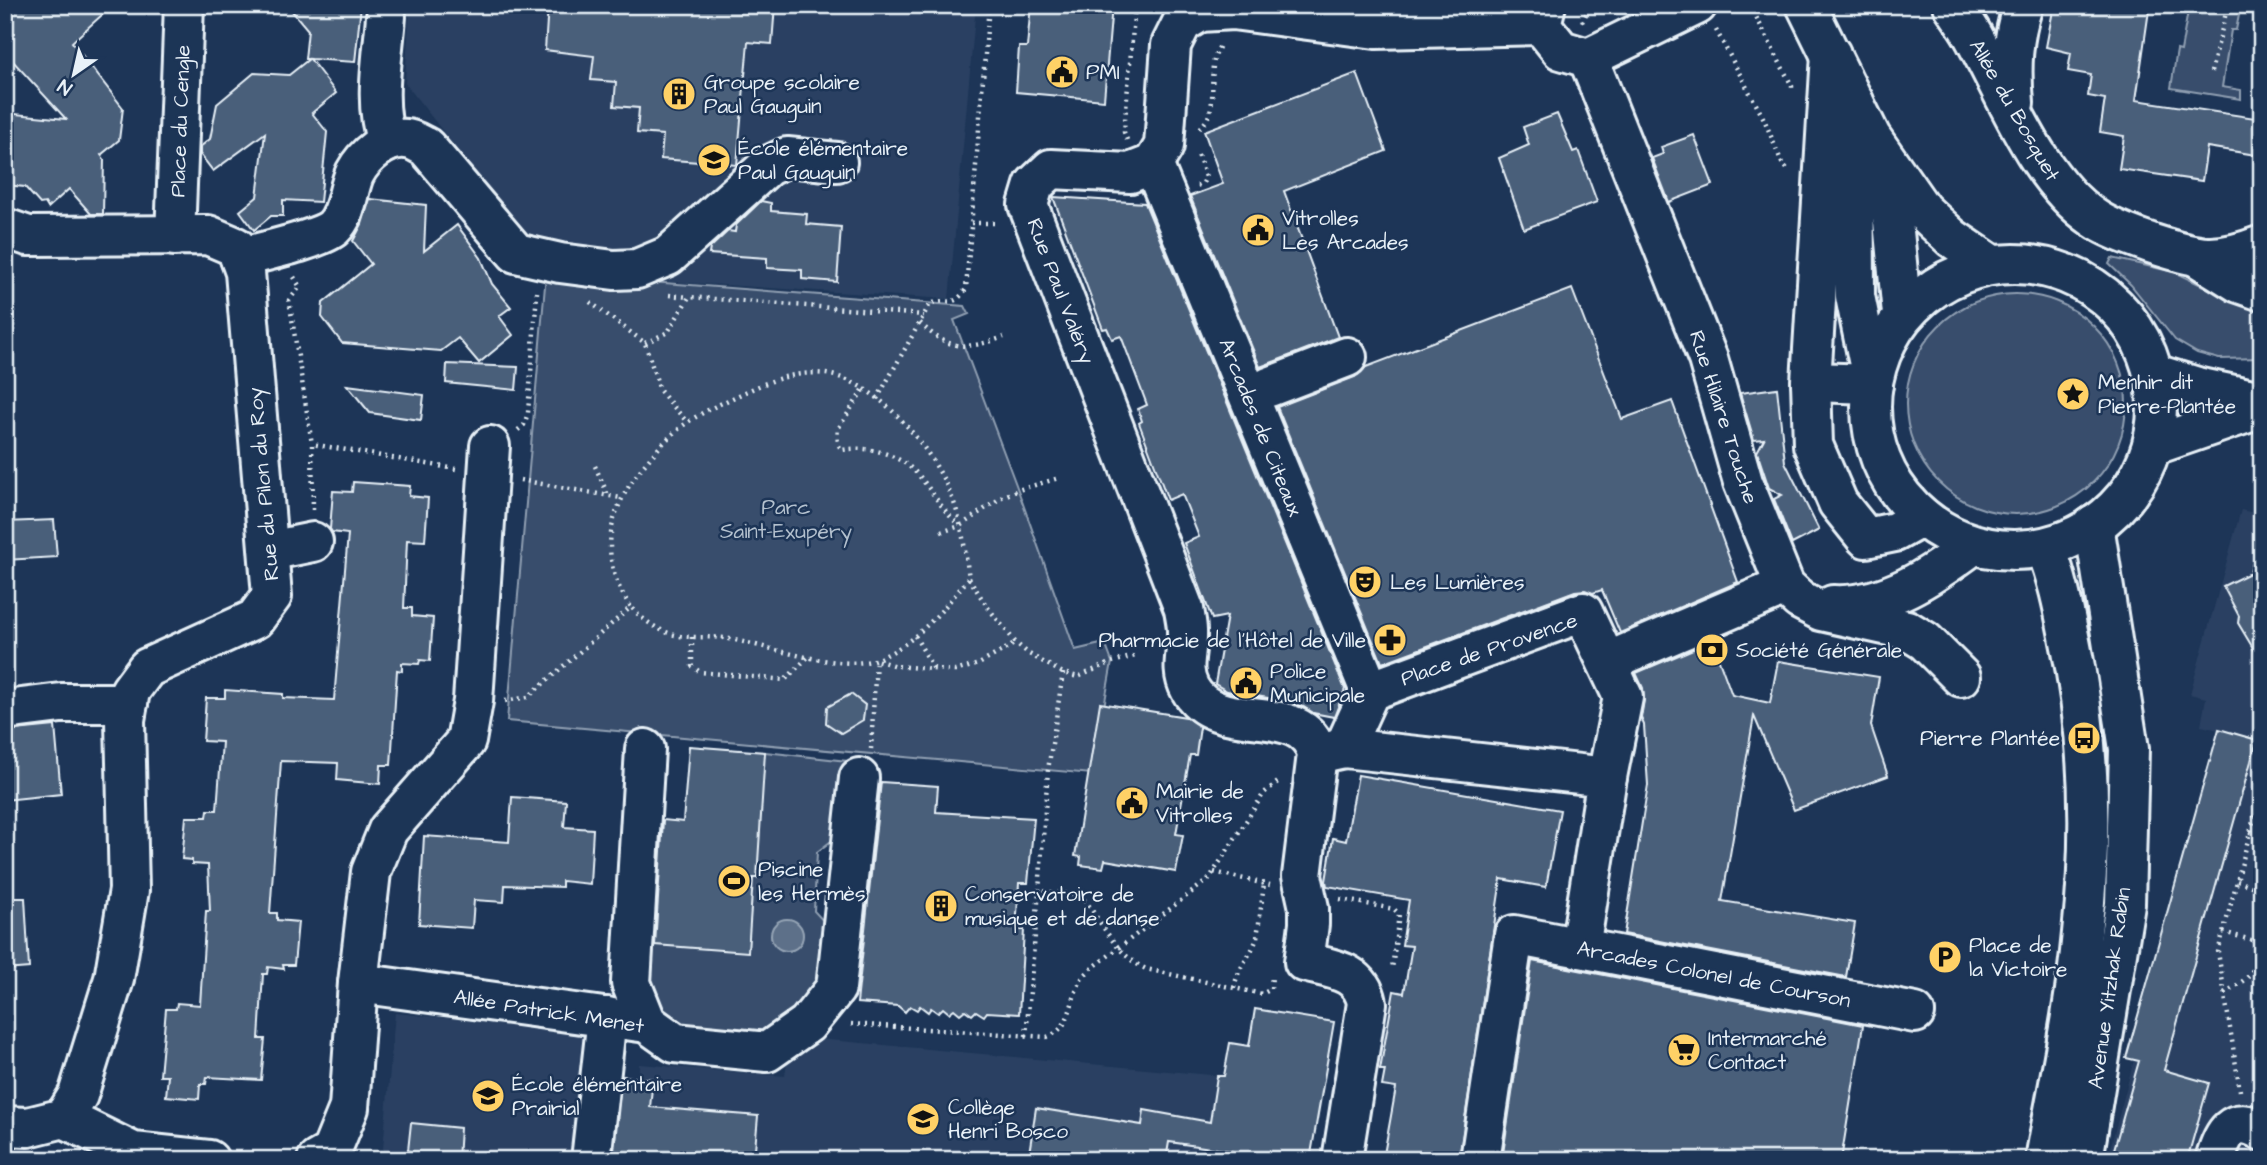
<svg xmlns="http://www.w3.org/2000/svg" width="2267" height="1165" viewBox="0 0 2267 1165" font-family="'Architects Daughter',sans-serif">
  <style>
    .built { fill: #2a4162 }
    .green { fill: #374d6c; stroke: #909fb2; stroke-width: 2 }
    .water { fill: #5d7089; stroke: #95a4b5; stroke-width: 2 }
    .building { fill: #495e7a; stroke: #e8f1f8; stroke-width: 2 }
    .lines { fill: none; stroke-linecap: round; stroke-linejoin: round }
    .minor-casing { stroke: #e8f1f8; stroke-width: 44 }
    .major-casing { stroke: #e8f1f8; stroke-width: 44 }
    .path { stroke: #e8f1f8; stroke-width: 4.5; stroke-dasharray: 2 5; stroke-linecap: butt }
    .minor { stroke: #1d3557; stroke-width: 38 }
    .major { stroke: #1d3557; stroke-width: 38 }
    .labels { text-anchor: middle; stroke-width: 5; stroke-linejoin: round; paint-order: stroke }
    .poi-label { font-size: 21px; fill: #e8f1f8; stroke: #1d3557; text-anchor: start }
    .street-label { font-size: 21px; fill: #e8f1f8; stroke: #1d3557 }
    .park-label { font-size: 21px; fill: #b3c0ce; stroke: #1d3557 }
  </style>
  <rect width="100%" height="100%" fill="#1d3557"/>
  <filter id="ink" filterUnits="userSpaceOnUse"><feTurbulence type="fractalNoise" baseFrequency=".0143" numOctaves="2"/><feDisplacementMap in="SourceGraphic" scale="14" xChannelSelector="R" yChannelSelector="G"/><feConvolveMatrix kernelMatrix="1 2 1 2 8 2 1 2 1" color-interpolation-filters="sRGB"/></filter>
  <g filter="url(#ink)">
    <g class="built">
      <polygon points="410,5 976,5 949,299 560,275 526,237 405,83"/>
      <polygon points="2241,510 2262,515 2262,1160 2107,1160 2134,1060 2126,1058 2219,730 2201,726 2206,698 2190,694"/>
      <polygon points="395,1013 594,1032 581,1160 382,1160"/>
      <polygon points="807,1038 1244,1078 1230,1160 606,1160 613,1075 639,1077 639,1064 785,1076 787,1062"/>
    </g>
    <g class="green">
      <polygon points="2189,5 2241,5 2236,30 2231,30 2222,87 2241,90 2241,99 2171,88 2177,50 2181,51"/>
      <polygon points="2112,258 2174,272 2262,314 2262,358 2219,359 2197,353 2175,340 2131,285 2109,264"/>
      <polygon points="546,274 965,306 969,314 954,320 1018,490 1075,650 1105,643 1112,662 1092,774 507,721"/>
      <circle cx="2016" cy="404" r="110"/>
      <polygon points="765,752 847,761 839,835 817,852 814,911 828,926 823,978 811,1001 759,1034 678,1028 655,1009 649,986 657,820 683,822"/>
    </g>
    <circle class="water" cx="787" cy="935" r="16"/>
    <g class="building">
      <polygon points="5,5 113,5 72,42 123,108 119,140 101,155 104,159 103,214 91,214 69,189 48,208 45,203 40,204 25,187 5,185 5,113 66,119 10,58 11,44 5,43"/>
      <polygon points="287,5 361,5 355,62 310,59 336,93 312,113 327,132 320,202 283,200 283,216 271,216 254,230 240,211 257,197 265,133 213,171 200,154 200,147 210,139 217,104 254,73 289,75 309,59 305,59 308,30"/>
      <polygon points="548,5 775,5 772,44 748,42 737,165 661,159 663,135 637,133 639,108 614,106 616,82 591,80 594,56 545,50"/>
      <polygon points="1031,5 1112,5 1104,100 1016,92 1019,47 1027,47"/>
      <polygon points="2054,5 2122,5 2149,10 2136,100 2262,119 2262,156 2207,147 2202,181 2119,169 2124,136 2100,132 2105,99 2088,96 2091,75 2068,71 2071,53 2046,47"/>
      <polygon points="1357,73 1386,151 1284,191 1338,337 1260,367 1190,196 1223,184 1204,131"/>
      <polygon points="1557,114 1573,152 1578,150 1597,202 1524,229 1499,158 1529,145 1523,127"/>
      <polygon points="1694,135 1713,185 1669,202 1652,158 1663,154 1661,147"/>
      <polygon points="1053,197 1145,203 1345,689 1334,717 1313,713 1302,706 1285,701 1227,691 1215,684 1227,616 1212,619 1184,543 1199,537 1182,494 1168,500 1139,423 1142,421 1138,409 1147,405 1121,336 1112,339 1107,328 1103,329"/>
      <polygon points="370,199 426,205 424,251 457,225 481,258 492,284 511,307 499,316 513,335 479,363 458,338 441,351 342,343 322,317 323,303 371,264 353,241 362,224"/>
      <polygon points="761,201 771,203 771,211 807,214 806,224 841,227 837,282 802,279 802,270 767,268 767,258 709,254 710,248 728,231 735,232 736,225"/>
      <polygon points="1572,289 1622,419 1672,401 1738,582 1620,633 1602,590 1593,593 1585,590 1575,591 1382,663 1277,407 1355,377 1366,367"/>
      <polygon points="447,364 518,367 516,390 446,383"/>
      <polygon points="347,385 424,395 421,420 370,413"/>
      <polygon points="1777,388 1785,462 1819,530 1792,544 1774,499 1782,495 1769,488 1757,452 1764,439 1754,440 1740,393"/>
      <polygon points="353,482 410,486 409,496 428,498 425,541 407,540 404,608 412,608 412,616 433,618 430,661 420,660 419,664 402,663 402,671 397,670 391,765 381,765 380,784 337,780 338,763 281,761 270,913 277,913 277,920 298,922 294,965 283,965 284,969 268,967 267,974 263,974 259,1039 265,1039 261,1080 207,1077 206,1084 200,1084 199,1099 166,1096 168,1076 160,1076 166,1009 176,1009 177,1003 200,1005 206,911 210,911 208,865 192,864 192,860 182,859 186,817 207,817 208,810 217,810 222,742 203,741 206,698 225,698 225,690 283,694 283,698 334,700 348,534 332,532 330,529 333,491 352,492"/>
      <polygon points="54,520 57,557 5,560 5,522"/>
      <polygon points="2253,563 2262,564 2262,663 2238,623 2239,616 2223,586 2250,573"/>
      <polygon points="1712,641 1732,695 1770,703 1778,661 1879,677 1871,726 1888,776 1794,810 1754,716 1722,901 1855,923 1846,977 1624,934 1648,785 1644,725 1641,718 1644,700 1643,688 1636,673"/>
      <polygon points="851,694 865,705 863,720 841,733 826,723 827,707"/>
      <polygon points="1100,703 1186,717 1200,727 1196,755 1190,755 1176,834 1183,835 1176,872 1105,860 1103,868 1080,865 1081,857 1075,856"/>
      <polygon points="55,726 61,794 5,800 5,731"/>
      <polygon points="2219,729 2257,740 2164,1070 2209,1083 2187,1160 2111,1160 2139,1061 2126,1058"/>
      <polygon points="689,746 765,752 757,878 753,878 748,952 655,945 663,820 683,822"/>
      <polygon points="1358,775 1560,810 1546,887 1501,879 1459,1160 1383,1160 1396,1088 1382,1086 1385,1070 1380,1070 1394,991 1404,993 1412,946 1402,945 1409,900 1327,886 1326,881 1333,838 1346,841"/>
      <polygon points="881,782 938,786 936,812 1034,818 1028,883 1019,883 1016,930 1024,930 1019,1014 987,1012 984,1016 976,1011 972,1015 965,1010 960,1014 954,1009 949,1013 943,1008 938,1013 931,1008 928,1012 920,1006 917,1010 910,1006 905,1012 898,1006 857,1003"/>
      <polygon points="512,797 566,801 564,827 593,829 590,884 562,881 562,887 505,885 504,902 474,900 472,928 419,924 424,836 509,842"/>
      <polygon points="5,898 25,898 29,968 5,970"/>
      <polygon points="1532,961 1863,1025 1841,1160 1502,1160"/>
      <polygon points="1255,1009 1334,1022 1310,1160 1230,1160 1232,1151 1169,1142 1166,1160 1028,1160 1036,1108 1142,1125 1144,1110 1210,1122 1217,1076 1224,1076 1230,1043 1249,1046"/>
      <polygon points="622,1076 653,1079 650,1107 758,1116 754,1160 613,1160"/>
      <polygon points="411,1123 460,1128 458,1160 407,1160"/>
    </g>
    <g class="lines">
      <defs>
        <g id="minor">
          <polyline points="1546,5 1541,25 1561,50 1588,58 1697,5"/>
          <path d="M1953,5C1961,17 1970,29 1976,41C2008,99 2038,180 2094,218C2111,230 2134,237 2153,244C2199,259 2216,263 2262,245"/>
          <path d="M386,16C383,58 373,103 387,142"/>
          <polyline points="1831,54 1811,382 1813,445 1838,503 1866,538 1895,532 1922,517"/>
          <polyline points="1588,58 1708,359 1743,482 1785,586 1800,600 1821,611 1907,630 1925,641 1961,677"/>
          <path d="M2014,103C2011,68 2012,38 2023,5"/>
          <polyline points="1153,164 1370,691"/>
          <polyline points="5,228 28,236 208,235 236,247 245,272 272,596 255,619 147,668 130,691 125,720 129,890 114,979 78,1095 64,1118"/>
          <polyline points="175,236 184,5"/>
          <path d="M240,258C260,252 318,240 333,228C348,214 347,190 355,173C364,156 385,137 406,139C413,139 421,145 426,147L516,253L560,263L614,270L637,269L668,256L768,166L787,157L837,162"/>
          <polyline points="2199,258 2239,283 2262,291"/>
          <polyline points="1811,382 1873,384 1855,296 1854,102"/>
          <polyline points="1269,387 1347,357"/>
          <polyline points="269,551 313,542"/>
          <path d="M1833,605C1885,608 1933,575 1973,545"/>
          <polyline points="1607,662 1785,586"/>
          <polyline points="5,710 61,703 128,703"/>
          <polyline points="1344,748 1607,777 1580,948"/>
          <polyline points="645,749 631,983 647,1023"/>
          <polyline points="1317,754 1344,748 1370,691 1583,612 1623,697 1607,777"/>
          <polyline points="358,983 647,1023 675,1043 767,1052 807,1024 836,988 859,778"/>
          <polyline points="5,1126 28,1127 64,1118 133,1152 209,1160"/>
          <polyline points="317,1160 331,1152 349,1108 358,983 371,872 388,830 466,741 473,701 490,446"/>
          <polyline points="591,1160 607,1017"/>
          <path d="M1342,1160L1367,1003C1361,970 1331,969 1304,962L1309,924V908L1302,876L1317,754C1304,698 1217,738 1190,689C1179,669 1188,652 1187,631C1187,624 1185,616 1184,609L1028,205L1034,185L1051,169L1130,173L1153,164L1164,146L1171,45L1182,23L1200,12L1233,10L1376,29L1541,25"/>
          <polyline points="1480,1160 1514,935 1915,1013"/>
          <path d="M2215,1160C2222,1134 2232,1113 2262,1131"/>
        </g>
        <g id="major">
          <polyline points="1806,5 1871,137 1922,210 1952,238 1989,263"/>
          <polyline points="1877,159 1893,221 1902,314"/>
          <circle cx="2014" cy="407" r="143"/>
          <polyline points="2155,374 2197,387 2262,401"/>
          <polyline points="2152,446 2262,408"/>
          <path d="M2045,1160C2058,1085 2075,1009 2082,933C2093,834 2090,733 2069,636C2063,606 2057,577 2046,549"/>
          <polyline points="2083,1160 2125,904 2129,749 2094,525"/>
        </g>
      </defs>
      <use href="#minor" class="minor-casing"/>
      <use href="#major" class="major-casing"/>
      <g class="path">
        <polyline points="1750,5 1792,86 1792,92"/>
        <polyline points="1582,22 1591,5"/>
        <polyline points="1716,30 1764,119 1782,163 1789,171"/>
        <polyline points="2211,72 2228,5"/>
        <path d="M1199,128C1219,114 1209,82 1214,60C1215,55 1218,50 1220,45"/>
        <polyline points="1127,140 1124,132 1135,5"/>
        <polyline points="1197,186 1203,183 1206,177 1198,155"/>
        <polyline points="971,223 999,223"/>
        <polyline points="294,277 300,287 289,300 312,444"/>
        <polyline points="669,295 689,297"/>
        <polyline points="590,302 645,343 660,391 687,422"/>
        <path d="M920,323C949,351 966,350 1004,337"/>
        <polyline points="645,343 668,332 689,297 924,315"/>
        <path d="M863,390L838,429C837,436 837,445 842,450C871,445 902,455 921,478C934,494 943,511 959,525"/>
        <path d="M877,399L930,304C948,297 953,309 966,289L989,5"/>
        <polyline points="518,430 524,425 528,413 537,292"/>
        <polyline points="595,466 608,495"/>
        <polyline points="520,480 621,498"/>
        <polyline points="313,510 312,444 456,469"/>
        <polyline points="941,532 960,526 1002,497 1018,490 1059,478"/>
        <polyline points="969,578 986,605 1016,643 1029,654 1063,673 1078,677 1112,662 1139,655"/>
        <polyline points="915,636 934,669"/>
        <polyline points="692,637 692,666 700,672 785,680 808,657"/>
        <path d="M1063,673L1048,770L1039,891L1072,894L1086,901C1103,926 1118,956 1146,969L1262,994L1271,989L1272,976"/>
        <path d="M505,701L528,697L631,607C595,556 609,507 646,463C658,448 672,433 688,422C704,411 722,403 739,395C766,382 795,370 826,374C880,382 931,448 951,495C962,520 965,551 969,578C944,608 916,644 877,659C842,673 762,644 724,638C706,636 688,639 671,634C654,628 642,619 631,607"/>
        <polyline points="871,749 876,660 896,666 955,671 979,664 1016,643"/>
        <polyline points="2250,832 2262,835"/>
        <polyline points="1214,872 1270,885"/>
        <polyline points="2237,881 2262,890"/>
        <polyline points="1340,899 1394,909 1399,914 1392,969"/>
        <polyline points="2223,932 2262,943"/>
        <path d="M1234,988C1239,964 1250,958 1257,938L1264,884"/>
        <path d="M2224,993C2248,979 2252,976 2262,950"/>
        <path d="M851,1024L1047,1037C1072,1028 1069,1003 1080,982C1082,977 1087,973 1091,969L1209,879L1264,793L1279,781"/>
        <polyline points="1026,1036 1039,891"/>
        <polyline points="2240,1091 2218,952 2262,788"/>
      </g>
      <use href="#minor" class="minor"/>
      <use href="#major" class="major"/>
    </g>
  </g>
  <defs>
    <symbol id="civic-disc" viewBox="-11 -11 22 22"><circle r="9.5" fill="#ffd166" stroke="#1d3557"/><path d="M-.6-6.5H3V-4.5H.6V-3L4-1V1h2V6H-6V1h2V-1L-.6-3ZM-1.2 2.5V6h2.4V2.5Z" fill="#111"/></symbol>
    <symbol id="building-disc" viewBox="-11 -11 22 22"><circle r="9.5" fill="#ffd166" stroke="#1d3557"/><path d="M-4-6H4V6H1V3H-1V6H-4ZM-2.5-4.3h1.7v1.8h-1.7ZM.8-4.3h1.7v1.8H.8ZM-2.5-1h1.7V.8h-1.7ZM.8-1h1.7V.8H.8Z" fill="#111"/></symbol>
    <symbol id="school-disc" viewBox="-11 -11 22 22"><circle r="9.5" fill="#ffd166" stroke="#1d3557"/><path d="M0-5L7-2L0 1L-7-2ZM-4 1L0 2.5L4 1V4Q0 6-4 4Z" fill="#111"/></symbol>
    <symbol id="sight-disc" viewBox="-11 -11 22 22"><circle r="9.5" fill="#ffd166" stroke="#1d3557"/><path d="M0-6L1.8-2.2L6-1.7L2.9 1.2L3.7 5.4L0 3.3L-3.7 5.4L-2.9 1.2L-6-1.7L-1.8-2.2Z" fill="#111"/></symbol>
    <symbol id="theatre-disc" viewBox="-11 -11 22 22"><circle r="9.5" fill="#ffd166" stroke="#1d3557"/><path d="M-5-5.5Q0-4 5-5.5V0Q5 5 0 6Q-5 5-5 0ZM-3.3-2.5H-1v1.5H-3.3ZM1-2.5H3.3v1.5H1ZM-2.8 1Q0 5.5 2.8 1Z" fill="#111"/></symbol>
    <symbol id="pharmacy-disc" viewBox="-11 -11 22 22"><circle r="9.5" fill="#ffd166" stroke="#1d3557"/><path d="M-2-6h4v4h4v4h-4v4h-4v-4h-4v-4h4Z" fill="#111"/></symbol>
    <symbol id="bank-disc" viewBox="-11 -11 22 22"><circle r="9.5" fill="#ffd166" stroke="#1d3557"/><path d="M-6-4H6V4H-6ZM0-2.3a2.3 2.3 0 1 0 0 4.6a2.3 2.3 0 1 0 0-4.6Z" fill="#111"/></symbol>
    <symbol id="bus-disc" viewBox="-11 -11 22 22"><circle r="9.5" fill="#ffd166" stroke="#1d3557"/><path d="M-5-6H5V4H4V6H2V4H-2V6H-4V4H-5ZM-3.5-4V0h7V-4ZM-3.5 1.2v1.5H-2V1.2ZM2 1.2v1.5H3.5V1.2Z" fill="#111"/></symbol>
    <symbol id="stadium-disc" viewBox="-11 -11 22 22"><circle r="9.5" fill="#ffd166" stroke="#1d3557"/><path d="M0-5a6.5 5 0 1 0 0 10a6.5 5 0 1 0 0-10ZM-3.5-1.8h7v3.6h-7Z" fill="#111"/></symbol>
    <symbol id="parking-disc" viewBox="-11 -11 22 22"><circle r="9.5" fill="#ffd166" stroke="#1d3557"/><path d="M-3.5-5.5H1a3.5 3.5 0 0 1 0 7H-1V5.5H-3.5ZM-1-3.4V-.6H.8a1.4 1.4 0 0 0 0-2.8Z" fill="#111"/></symbol>
    <symbol id="supermarket-disc" viewBox="-11 -11 22 22"><circle r="9.5" fill="#ffd166" stroke="#1d3557"/><path d="M-6-5.5h2.5l.6 2H6L4.5 2H-2.5L-4.4-4H-6ZM-1.5 3.2a1.3 1.3 0 1 0 .1 0ZM3 3.2a1.3 1.3 0 1 0 .1 0Z" fill="#111"/></symbol>
  </defs>
  <g fill-rule="evenodd">
    <use href="#civic-disc" x="1043" y="53" width="38" height="38"/>
    <use href="#building-disc" x="660" y="75" width="38" height="38"/>
    <use href="#school-disc" x="695" y="141" width="38" height="38"/>
    <use href="#civic-disc" x="1239" y="211" width="38" height="38"/>
    <use href="#sight-disc" x="2054" y="375" width="38" height="38"/>
    <use href="#theatre-disc" x="1346" y="563" width="38" height="38"/>
    <use href="#pharmacy-disc" x="1371" y="621" width="38" height="38"/>
    <use href="#bank-disc" x="1693" y="631" width="38" height="38"/>
    <use href="#civic-disc" x="1227" y="664" width="38" height="38"/>
    <use href="#bus-disc" x="2065" y="719" width="38" height="38"/>
    <use href="#civic-disc" x="1113" y="784" width="38" height="38"/>
    <use href="#stadium-disc" x="715" y="862" width="38" height="38"/>
    <use href="#building-disc" x="922" y="887" width="38" height="38"/>
    <use href="#parking-disc" x="1926" y="938" width="38" height="38"/>
    <use href="#supermarket-disc" x="1665" y="1031" width="38" height="38"/>
    <use href="#school-disc" x="469" y="1077" width="38" height="38"/>
    <use href="#school-disc" x="904" y="1100" width="38" height="38"/>
  </g>
  <g class="labels">
    <g class="poi-label">
      <text x="1086" y="79">PMI</text>
      <text x="704" y="89">Groupe scolaire<tspan x="704" dy="24">Paul Gauguin</tspan></text>
      <text x="738" y="155">École élémentaire<tspan x="738" dy="24">Paul Gauguin</tspan></text>
      <text x="1282" y="225">Vitrolles<tspan x="1282" dy="24">Les Arcades</tspan></text>
      <text x="2098" y="389">Menhir dit<tspan x="2098" dy="24">Pierre-Plantée</tspan></text>
      <text x="1390" y="589">Les Lumières</text>
      <text x="1366" y="647" text-anchor="end">Pharmacie de l'Hôtel de Ville</text>
      <text x="1736" y="657">Société Générale</text>
      <text x="1270" y="678">Police<tspan x="1270" dy="24">Municipale</tspan></text>
      <text x="2060" y="745" text-anchor="end">Pierre Plantée</text>
      <text x="1156" y="798">Mairie de<tspan x="1156" dy="24">Vitrolles</tspan></text>
      <text x="758" y="876">Piscine<tspan x="758" dy="24">les Hermès</tspan></text>
      <text x="965" y="901">Conservatoire de<tspan x="965" dy="24">musique et de danse</tspan></text>
      <text x="1969" y="952">Place de<tspan x="1969" dy="24">la Victoire</tspan></text>
      <text x="1708" y="1045">Intermarché<tspan x="1708" dy="24">Contact</tspan></text>
      <text x="512" y="1091">École élémentaire<tspan x="512" dy="24">Prairial</tspan></text>
      <text x="948" y="1114">Collège<tspan x="948" dy="24">Henri Bosco</tspan></text>
    </g>
    <g class="street-label">
      <text transform="translate(2015 110) rotate(60)" y="7">Allée du Bosquet</text>
      <text transform="translate(180 121) rotate(-88)" y="7">Place du Cengle</text>
      <text transform="translate(1061 291) rotate(69)" y="7">Rue Paul Valéry</text>
      <text transform="translate(1724 417) rotate(72)" y="7">Rue Hilaire Touche</text>
      <text transform="translate(1261 427) rotate(68)" y="7">Arcades de Citeaux</text>
      <text transform="translate(263 484) rotate(-95)" y="7">Rue du Pilon du Roy</text>
      <text transform="translate(1489 649) rotate(-19)" y="7">Place de Provence</text>
      <text transform="translate(1714 974) rotate(11)" y="7">Arcades Colonel de Courson</text>
      <text transform="translate(2109 988) rotate(-82)" y="7">Avenue Yitzhak Rabin</text>
      <text transform="translate(549 1011) rotate(9)" y="7">Allée Patrick Menet</text>
    </g>
    <g class="park-label">
      <text x="786" y="514">Parc<tspan x="786" dy="24">Saint-Exupéry</tspan></text>
    </g>
  </g>
  <rect width="2267" height="1165" fill="none" stroke="#1d3557" stroke-width="28"/>
  <rect x="14" y="14" width="2239" height="1137" fill="none" stroke="#e8f1f8" stroke-width="2.5" filter="url(#ink)"/>
  <g transform="translate(74 74) rotate(214)" stroke="#1d3557" stroke-width="5" paint-order="stroke">
  <path d="M0-5L12 26L0 18L-12 26Z" fill="#e8f1f8"/>
  <text y="-10" font-size="19" font-weight="bold" text-anchor="middle" fill="#e8f1f8">N</text>
  </g>
</svg>
